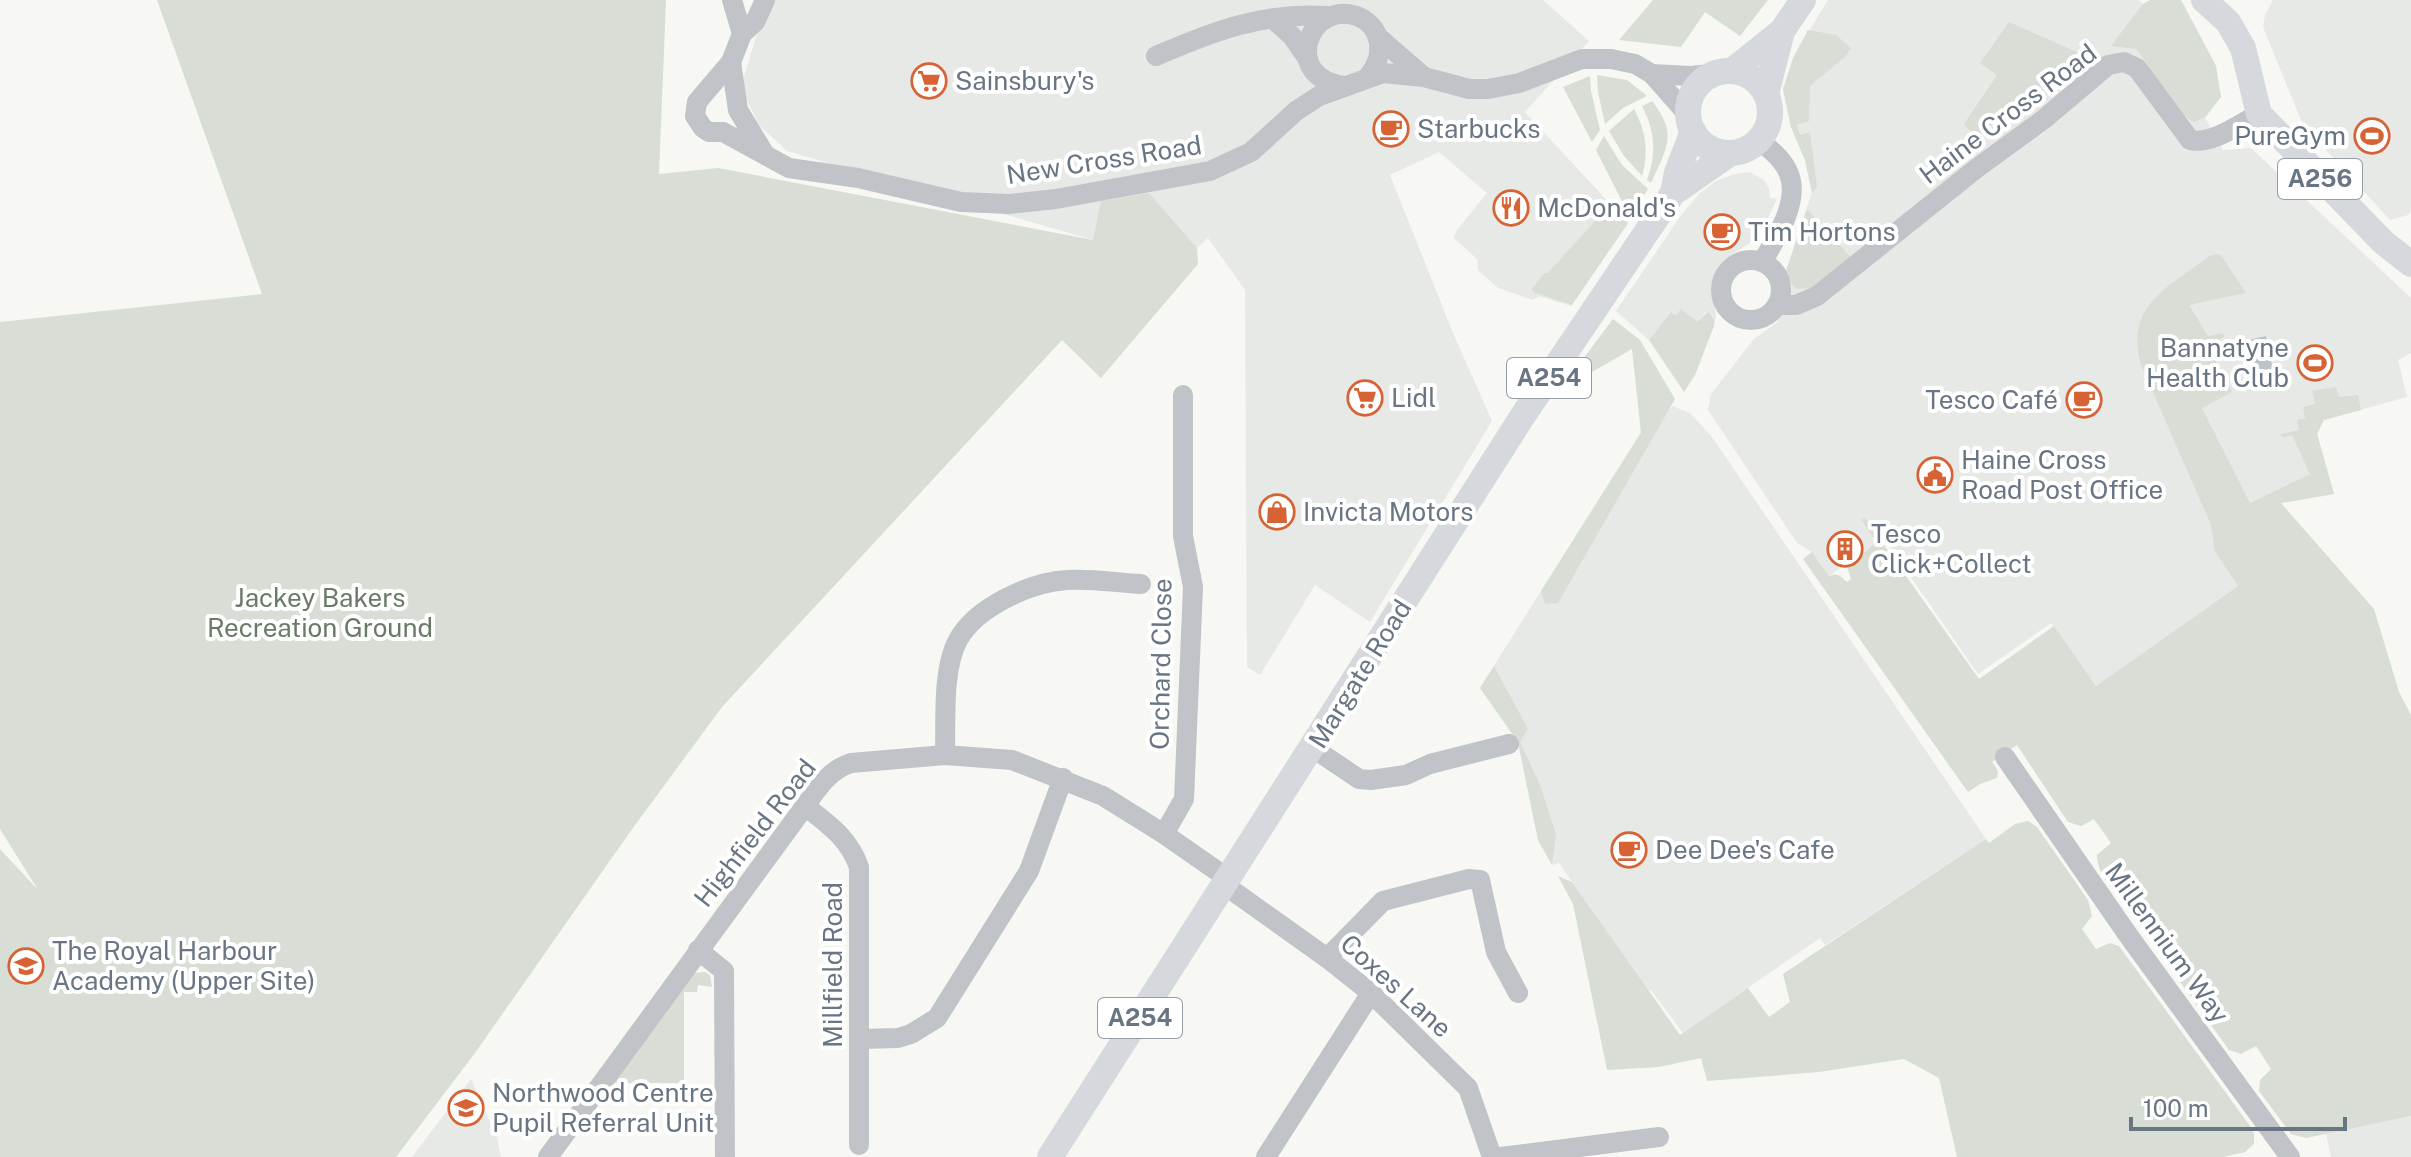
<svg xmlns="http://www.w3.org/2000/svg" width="2411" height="1157" viewBox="0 0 2411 1157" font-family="'Public Sans',sans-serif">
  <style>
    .built { fill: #e7e9e7 }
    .green { fill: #d8ddd5 }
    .water { fill: #bbc4c9 }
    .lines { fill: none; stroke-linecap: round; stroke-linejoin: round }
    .minor { stroke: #c0c3c7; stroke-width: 20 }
    .major { stroke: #d5d8dc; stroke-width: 26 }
    .labels { text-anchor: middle; stroke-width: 8; stroke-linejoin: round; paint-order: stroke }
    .shield { fill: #fff; stroke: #959ea8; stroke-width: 2 }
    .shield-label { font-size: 24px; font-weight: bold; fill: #687583 }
    .poi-label { font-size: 26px; fill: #687583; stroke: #fff; text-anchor: start }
    .street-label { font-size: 26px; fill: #687583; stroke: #fff }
    .park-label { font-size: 26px; fill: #697b66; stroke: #fff }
  </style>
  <rect width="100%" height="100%" fill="#f7f7f4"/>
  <g class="built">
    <polygon points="775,0 1543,0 1589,41 1525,112 1628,223 1571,306 1539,296 1533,300 1498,288 1478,270 1477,259 1454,238 1457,230 1487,193 1439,152 1390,175 1453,333 1492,421 1370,622 1315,585 1260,675 1247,667 1245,290 1208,238 1197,248 1149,194 1093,240 787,151 759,125 741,87 756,37"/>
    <polygon points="1828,0 2139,0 2143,4 2150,0 2181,0 2216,66 2221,97 2205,118 2223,150 2251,148 2411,298 2411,353 2398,360 2407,397 2324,420 2317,434 2334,494 2281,503 2214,534 2215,552 2238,586 2096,686 2051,623 1978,674 1874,524 1870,526 1865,518 1861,521 1877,542 1829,576 1812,552 1797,543 1708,410 1711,394 1754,339 1778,322 1785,274 1812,192 1805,160 1791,127 1783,89 1797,51"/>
    <polygon points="2273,0 2411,0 2411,211 2408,215 2390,220 2303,125 2263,27 2265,15"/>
    <polygon points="1750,172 1764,180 1769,188 1770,198 1777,199 1764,226 1751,242 1724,260 1716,271 1712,283 1716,315 1714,326 1714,319 1706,312 1697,323 1671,312 1649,340 1616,311 1682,214 1700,193 1716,181 1735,174"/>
    <polygon points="1673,406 1691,414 1712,437 1986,839 1825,945 1820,938 1683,1033 1651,990 1648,991 1559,863 1552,865 1538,840 1518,742 1480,688 1641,432"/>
    <polygon points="471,1079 497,1138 501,1157 412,1157"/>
    <polygon points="2411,1116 2411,1157 2331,1157 2326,1133"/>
  </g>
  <g class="green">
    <polygon points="157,0 666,0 659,174 718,168 1093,240 1101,201 1149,193 1197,248 1198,264 1101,378 1062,340 722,707 630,832 475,1053 396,1157 0,1157 0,849 38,890 0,829 0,322 262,294"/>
    <polygon points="1653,0 1768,0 1740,36 1705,12 1681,47 1619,40"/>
    <path d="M2150,0H2181L2216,66L2221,97L2205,117L2194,122C2173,113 2153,68 2136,49L2111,46L2143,4Z"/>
    <polygon points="2009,22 2079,53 1976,138 1964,124 1997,75 1980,63"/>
    <polygon points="1808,30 1836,35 1851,48 1845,57 1810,86 1809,121 1797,125 1800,135 1810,132 1817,187 1812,193 1805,160 1791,127 1783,89 1793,58"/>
    <polygon points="1597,75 1627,80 1647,96 1623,108 1605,124 1598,92"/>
    <polygon points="1590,76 1591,91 1600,130 1592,142 1563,87"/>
    <path d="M1652,101C1678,134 1667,148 1651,183L1647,180C1657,153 1655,131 1642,106Z"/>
    <path d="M1634,109C1646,131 1649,152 1642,176L1624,156L1609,131Z"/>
    <polygon points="1604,136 1622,165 1648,189 1630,217 1596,150"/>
    <polygon points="1606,209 1628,223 1572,305 1533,292 1532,288 1545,273 1548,273"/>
    <polygon points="1807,209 1854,261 1811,288 1798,289 1788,281 1785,274"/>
    <path d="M2216,254L2221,255L2246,293L2189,305L2208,336L2223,333L2224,337L2208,346L2232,392L2202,408L2250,503L2310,474L2292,435L2283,438L2280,434L2299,430L2297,420L2305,418L2303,407L2315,404L2312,391L2336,387L2339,397L2358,395L2361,410L2324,420L2317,434L2334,494L2281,503L2374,609L2399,692L2411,715V1116L2306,1138L2291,1134L2259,1091L2260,1080L2271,1069L2256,1046L2241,1054L2229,1050L2147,936C2142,926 2147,915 2141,905C2134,894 2124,895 2114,889C2104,883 2097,866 2097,855L2111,843L2094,819L2081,826L2068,822L2017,745L1992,762L1998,771L1997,778L1980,784L1968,792L1803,559L1812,552L1829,576C1838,572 1840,576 1847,582L1851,579L1847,567L1876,542L1861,520L1865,518L1979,679L2054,626L2096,686L2238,586L2215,552L2211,525L2141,365C2124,305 2168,288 2209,256Z"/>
    <polygon points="1681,309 1697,322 1708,312 1714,319 1714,326 1695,375 1684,392 1649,340 1671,312 1676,315"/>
    <polygon points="1613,319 1640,340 1675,399 1558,603 1545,604 1541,591 1641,433 1632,349 1578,380 1571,375"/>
    <polygon points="1494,666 1528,729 1520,742 1540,785 1556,834 1552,865 1538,840 1518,742 1480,688"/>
    <polygon points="2028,821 2037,827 2088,900 2092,916 2082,929 2096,949 2110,943 2119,946 2250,1126 2254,1134 2254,1144 2245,1152 2224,1157 1957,1157 1939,1078 1904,1059 1819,1072 1707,1081 1701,1058 1659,1067 1607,1070 1573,904 1558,876 1572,882 1680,1035 1748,988 1769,1017 1790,1002 1783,974 1986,839 1989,843 2015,824"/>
    <polygon points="705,972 710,975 712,987 698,985 697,992 684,992 684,1083 616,1083 614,1081 694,973"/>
  </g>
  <polygon class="water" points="2266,336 2275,379 2258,381 2249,340"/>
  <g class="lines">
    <g class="minor">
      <polyline points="732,0 742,34"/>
      <polyline points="765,0 755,22 742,34 731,62 697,102 695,116 703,128 709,132 723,132 789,168 858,178 961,202 1009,204 1056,199 1210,171 1251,152 1296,111 1319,96 1383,73 1424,77 1469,89 1488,89 1519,83 1582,59 1611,59 1635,64 1652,74 1688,115"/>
      <polyline points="1273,19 1292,36 1308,59"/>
      <polyline points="1377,36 1424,77"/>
      <path d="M1156,56C1214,31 1263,12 1327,16"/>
      <polyline points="731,62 738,110 764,153"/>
      <polyline points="1652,74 1690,76 1713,74"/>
      <path d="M1345,86C1280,78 1308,0 1357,16C1367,20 1375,28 1378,38C1382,54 1377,66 1367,78"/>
      <path d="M1760,141C1771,150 1784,160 1789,174C1800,201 1776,239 1762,262"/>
      <circle cx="1751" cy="290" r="30"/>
      <path d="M1777,305H1796L1817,296L1977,168L2044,119L2108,65L2124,62L2137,68L2190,140C2212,145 2239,124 2259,114"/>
      <polyline points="1313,748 1359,779 1371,780 1406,775 1430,764 1509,744"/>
      <path d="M945,755C946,722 942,669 958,640C976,607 1031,582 1067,580C1091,578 1117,583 1141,584"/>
      <polyline points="2005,757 2128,935 2290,1157"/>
      <path d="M805,806C828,824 849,838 859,867V1145"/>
      <polyline points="1164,834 1184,799 1193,587 1183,536 1183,395"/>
      <polyline points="1226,886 1327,958 1371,993 1468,1088 1492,1157"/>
      <polyline points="698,950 724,971 725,1157"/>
      <polyline points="1327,958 1383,901 1469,879 1480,880 1496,952 1518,993"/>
      <polyline points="860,1039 898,1038 911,1034 937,1018 1029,871 1063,778"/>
      <path d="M548,1157L805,806C818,788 829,770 851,763L945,755L1012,760L1103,796L1164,834L1230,880"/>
      <polyline points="1266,1157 1371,993"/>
      <polyline points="1500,1157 1659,1137"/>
    </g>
    <g class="major">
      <polyline points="2204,0 2228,22 2243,48 2259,114 2383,242 2411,264"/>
      <circle cx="1729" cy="112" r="41"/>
      <polyline points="1732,71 1782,31"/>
      <polyline points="1766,94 1782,31 1803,0"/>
      <polyline points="1673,193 1677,173 1693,131"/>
      <polyline points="1050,1157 1522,417 1673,193 1729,154"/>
    </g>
  </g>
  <defs>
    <symbol id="supermarket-ring" viewBox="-11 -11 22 22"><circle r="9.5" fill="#fff" stroke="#d76334" stroke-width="1.5"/><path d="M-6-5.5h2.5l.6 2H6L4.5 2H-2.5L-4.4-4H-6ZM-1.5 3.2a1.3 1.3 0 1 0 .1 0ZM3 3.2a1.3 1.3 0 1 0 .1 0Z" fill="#d76334"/></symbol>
    <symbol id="cafe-ring" viewBox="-11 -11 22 22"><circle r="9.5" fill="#fff" stroke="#d76334" stroke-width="1.5"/><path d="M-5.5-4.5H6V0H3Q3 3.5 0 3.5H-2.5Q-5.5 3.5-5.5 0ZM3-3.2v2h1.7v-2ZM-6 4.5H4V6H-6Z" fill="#d76334"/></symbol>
    <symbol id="stadium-ring" viewBox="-11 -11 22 22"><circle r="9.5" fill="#fff" stroke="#d76334" stroke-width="1.5"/><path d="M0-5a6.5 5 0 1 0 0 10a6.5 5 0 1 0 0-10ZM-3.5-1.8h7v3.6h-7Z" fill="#d76334"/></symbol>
    <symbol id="restaurant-ring" viewBox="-11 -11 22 22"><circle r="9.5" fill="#fff" stroke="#d76334" stroke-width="1.5"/><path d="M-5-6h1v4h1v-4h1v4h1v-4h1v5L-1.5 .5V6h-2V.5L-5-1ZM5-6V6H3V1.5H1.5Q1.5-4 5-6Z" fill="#d76334"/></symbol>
    <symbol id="civic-ring" viewBox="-11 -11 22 22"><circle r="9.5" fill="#fff" stroke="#d76334" stroke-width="1.5"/><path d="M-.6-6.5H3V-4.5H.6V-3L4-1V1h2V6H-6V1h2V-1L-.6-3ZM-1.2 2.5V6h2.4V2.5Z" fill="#d76334"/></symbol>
    <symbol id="shop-ring" viewBox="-11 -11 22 22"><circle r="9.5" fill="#fff" stroke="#d76334" stroke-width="1.5"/><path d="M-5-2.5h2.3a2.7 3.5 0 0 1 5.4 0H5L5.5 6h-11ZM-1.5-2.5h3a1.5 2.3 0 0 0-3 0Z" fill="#d76334"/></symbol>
    <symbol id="building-ring" viewBox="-11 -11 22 22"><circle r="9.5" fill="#fff" stroke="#d76334" stroke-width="1.5"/><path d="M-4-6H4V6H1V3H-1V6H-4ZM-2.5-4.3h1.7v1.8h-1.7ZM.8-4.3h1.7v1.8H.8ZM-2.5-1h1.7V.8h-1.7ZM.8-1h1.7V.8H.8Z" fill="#d76334"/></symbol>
    <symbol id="school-ring" viewBox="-11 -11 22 22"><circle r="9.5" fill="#fff" stroke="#d76334" stroke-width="1.5"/><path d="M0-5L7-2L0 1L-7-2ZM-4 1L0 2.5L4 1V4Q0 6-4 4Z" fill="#d76334"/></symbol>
  </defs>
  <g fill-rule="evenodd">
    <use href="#supermarket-ring" x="909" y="61" width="40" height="40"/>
    <use href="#cafe-ring" x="1371" y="109" width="40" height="40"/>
    <use href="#stadium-ring" x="2352" y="116" width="40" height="40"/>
    <use href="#restaurant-ring" x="1491" y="188" width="40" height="40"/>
    <use href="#cafe-ring" x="1702" y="212" width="40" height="40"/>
    <use href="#stadium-ring" x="2295" y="343" width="40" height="40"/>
    <use href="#supermarket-ring" x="1345" y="378" width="40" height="40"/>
    <use href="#cafe-ring" x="2064" y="380" width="40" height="40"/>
    <use href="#civic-ring" x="1915" y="455" width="40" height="40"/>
    <use href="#shop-ring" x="1257" y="492" width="40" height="40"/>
    <use href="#building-ring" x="1825" y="529" width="40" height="40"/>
    <use href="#cafe-ring" x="1609" y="830" width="40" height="40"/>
    <use href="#school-ring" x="6" y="946" width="40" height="40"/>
    <use href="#school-ring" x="446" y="1088" width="40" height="40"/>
  </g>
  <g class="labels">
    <g class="shield">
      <rect x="2278" y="159" width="84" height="40" rx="6"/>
      <rect x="1507" y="358" width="84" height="40" rx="6"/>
      <rect x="1098" y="998" width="84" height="40" rx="6"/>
    </g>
    <g class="shield-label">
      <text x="2320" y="187">A256</text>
      <text x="1549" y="386">A254</text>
      <text x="1140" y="1026">A254</text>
    </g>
    <g class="poi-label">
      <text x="955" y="90">Sainsbury's</text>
      <text x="1417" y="138">Starbucks</text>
      <text x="2346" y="145" text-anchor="end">PureGym</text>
      <text x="1537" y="217">McDonald's</text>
      <text x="1748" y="241">Tim Hortons</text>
      <text x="2289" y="357" text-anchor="end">Bannatyne<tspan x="2289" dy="30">Health Club</tspan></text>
      <text x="1391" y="407">Lidl</text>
      <text x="2058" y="409" text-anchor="end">Tesco Café</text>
      <text x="1961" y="469">Haine Cross<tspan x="1961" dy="30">Road Post Office</tspan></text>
      <text x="1303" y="521">Invicta Motors</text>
      <text x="1871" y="543">Tesco<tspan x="1871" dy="30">Click+Collect</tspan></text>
      <text x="1655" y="859">Dee Dee's Cafe</text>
      <text x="52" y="960">The Royal Harbour<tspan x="52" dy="30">Academy (Upper Site)</tspan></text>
      <text x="492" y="1102">Northwood Centre<tspan x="492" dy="30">Pupil Referral Unit</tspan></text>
    </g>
    <g class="street-label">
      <text transform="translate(2008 114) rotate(-37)" y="9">Haine Cross Road</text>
      <text transform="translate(1104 160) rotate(-9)" y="9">New Cross Road</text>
      <text transform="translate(1161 664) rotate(-89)" y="9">Orchard Close</text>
      <text transform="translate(1360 674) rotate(-58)" y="9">Margate Road</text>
      <text transform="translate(755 833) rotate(-52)" y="9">Highfield Road</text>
      <text transform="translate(2167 943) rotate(54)" y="9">Millennium Way</text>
      <text transform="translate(833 965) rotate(-90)" y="9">Millfield Road</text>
      <text transform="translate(1396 986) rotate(42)" y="9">Coxes Lane</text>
    </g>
    <g class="park-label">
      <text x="320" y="607">Jackey Bakers<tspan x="320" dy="30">Recreation Ground</tspan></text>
    </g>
  </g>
  <path d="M2131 1117v12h214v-12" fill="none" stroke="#687583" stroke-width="4"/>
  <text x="2143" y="1117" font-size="24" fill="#687583" stroke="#ffffff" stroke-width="6" paint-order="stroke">100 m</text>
</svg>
